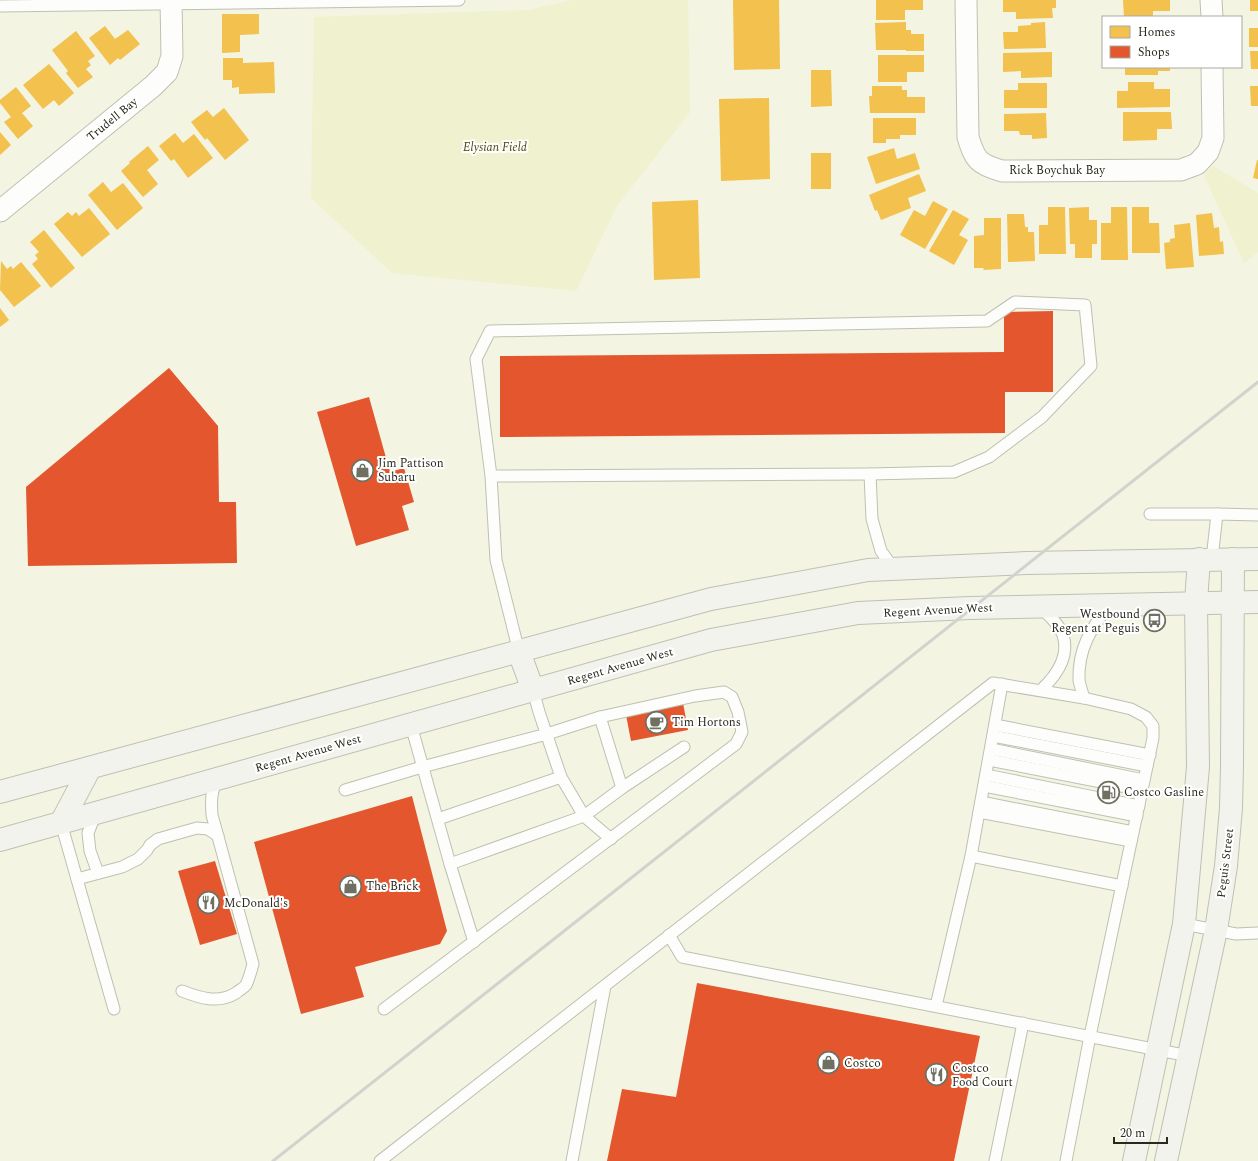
<svg xmlns="http://www.w3.org/2000/svg" width="1258" height="1161" viewBox="0 0 1258 1161" font-family="Spectral,serif">
  <style>
    .green { fill: #f0f1ce }
    .homes { fill: #f2c14e }
    .shops { fill: #e4572e }
    .lines { fill: none; stroke-linecap: round; stroke-linejoin: round }
    .lane-casing { stroke: #bfc0b2; stroke-width: 13 }
    .street-casing { stroke: #bfc0b2; stroke-width: 23 }
    .secondary-casing { stroke: #bfc0b2; stroke-width: 24 }
    .lane { stroke: #fdfdfb; stroke-width: 11 }
    .street { stroke: #fdfdfb; stroke-width: 21 }
    .secondary { stroke: #f3f3ee; stroke-width: 22 }
    .rail { stroke: #d3d3ce; stroke-width: 3 }
    .labels { text-anchor: middle; stroke-width: 4; stroke-linejoin: round; paint-order: stroke }
    .street-label { font-size: 12px; fill: #29291d; stroke: #fff }
    .park-label { font-size: 12px; font-style: italic; fill: #4a4809; stroke: #fff }
    .poi-label { font-size: 12px; fill: #29291d; stroke: #fff; text-anchor: start }
  </style>
  <rect width="100%" height="100%" fill="#f3f4e2"/>
  <g class="green">
    <polygon points="572,0 688,0 690,112 617,206 576,291 392,273 311,198 314,17 529,10"/>
    <polygon points="1213,166 1258,193 1258,252 1244,263 1204,175"/>
  </g>
  <g class="homes">
    <polygon points="733,0 779,0 780,69 734,70"/>
    <polygon points="876,0 923,0 923,10 905,10 905,20 876,20"/>
    <polygon points="1003,0 1056,0 1056,8 1052,8 1053,18 1016,19 1016,12 1003,12"/>
    <polygon points="1123,0 1170,0 1170,11 1153,11 1153,17 1124,17"/>
    <rect x="1250" y="0" width="8" height="11"/>
    <polygon points="222,14 259,14 259,34 240,35 240,52 222,53"/>
    <polygon points="906,22 906,30 911,30 911,34 924,34 924,51 906,51 906,50 876,50 875,23"/>
    <polygon points="1045,22 1046,48 1004,49 1003,32 1018,32 1018,26 1031,25 1031,23"/>
    <polygon points="105,26 115,39 128,30 140,44 120,60 118,58 110,65 89,38"/>
    <rect x="1249" y="28" width="9" height="19"/>
    <polygon points="76,31 95,56 88,61 91,65 86,69 93,77 78,88 66,73 68,71 52,50"/>
    <polygon points="1250,51 1258,51 1258,69 1251,69"/>
    <polygon points="1052,52 1052,77 1021,78 1021,71 1003,72 1003,53"/>
    <polygon points="878,55 924,55 924,72 907,72 907,82 878,82"/>
    <polygon points="223,58 243,58 243,63 274,62 275,93 239,94 239,87 232,88 232,80 223,80"/>
    <polygon points="49,64 74,93 59,106 54,100 43,109 23,85"/>
    <polygon points="1125,67 1170,67 1170,71 1158,71 1158,75 1125,75"/>
    <polygon points="811,70 831,70 832,106 811,107"/>
    <polygon points="1128,82 1154,82 1154,89 1170,89 1170,107 1117,108 1117,91 1128,91"/>
    <polygon points="1018,83 1047,83 1047,108 1004,108 1004,90 1018,90"/>
    <polygon points="872,86 902,86 902,90 907,90 907,97 925,97 925,113 870,113 869,96 872,96"/>
    <polygon points="1250,86 1258,86 1258,106 1251,106"/>
    <polygon points="16,87 31,106 22,113 33,126 18,139 4,122 11,117 0,103 0,100"/>
    <polygon points="769,98 770,179 721,181 719,99"/>
    <polygon points="224,108 249,140 225,160 207,138 205,140 191,122 207,110 213,117"/>
    <polygon points="1123,112 1171,112 1172,129 1157,129 1157,140 1123,141"/>
    <polygon points="1046,113 1047,138 1032,139 1032,135 1020,135 1019,131 1004,131 1004,114"/>
    <polygon points="873,118 916,118 916,135 900,135 900,139 886,139 886,143 873,143"/>
    <polygon points="0,132 11,145 0,155"/>
    <polygon points="175,133 183,143 194,134 213,158 188,178 174,159 171,161 159,146"/>
    <polygon points="148,146 159,160 147,170 158,184 143,197 121,171 130,163 129,162"/>
    <polygon points="894,148 897,159 915,153 920,169 876,184 867,157"/>
    <rect x="811" y="153" width="20" height="36"/>
    <polygon points="1257,160 1258,160 1258,179 1253,178"/>
    <polygon points="919,174 926,191 908,198 911,208 881,220 877,210 875,211 869,195"/>
    <polygon points="103,182 111,192 123,183 143,208 117,230 88,195"/>
    <polygon points="698,200 700,278 654,280 652,202"/>
    <polygon points="933,201 948,209 925,249 900,235 914,210 925,216"/>
    <polygon points="1048,207 1065,207 1066,254 1039,254 1039,225 1048,225"/>
    <polygon points="1089,207 1089,220 1097,220 1097,244 1092,244 1092,258 1075,258 1075,244 1070,244 1069,208"/>
    <polygon points="1111,207 1127,207 1128,260 1101,260 1101,223 1111,223"/>
    <polygon points="1132,207 1149,207 1149,223 1159,223 1160,253 1132,253"/>
    <polygon points="89,208 110,234 82,257 54,224 68,212 72,216 76,212 79,216"/>
    <polygon points="953,210 969,219 959,235 968,240 954,265 929,251"/>
    <polygon points="1212,213 1214,228 1219,227 1220,242 1223,241 1224,254 1199,256 1196,215"/>
    <polygon points="1007,214 1024,214 1025,227 1028,227 1028,232 1034,232 1035,261 1008,262"/>
    <polygon points="984,218 1001,218 1001,269 983,270 984,268 974,268 974,236 984,235"/>
    <polygon points="1190,223 1194,267 1166,269 1164,243 1170,242 1170,239 1175,238 1174,225"/>
    <polygon points="44,230 75,268 51,288 32,264 38,259 35,255 39,252 30,242"/>
    <polygon points="1,261 7,269 11,266 13,269 21,262 41,286 14,307 0,290"/>
    <polygon points="0,308 9,320 0,327"/>
  </g>
  <g class="shops">
    <polygon points="1053,311 1053,392 1005,392 1005,433 500,437 500,356 1004,352 1004,312"/>
    <polygon points="169,368 218,426 219,502 236,502 237,563 28,566 26,487"/>
    <polygon points="369,397 390,472 404,468 414,502 402,506 409,530 356,546 317,412"/>
    <polygon points="683,703 688,730 631,741 626,715"/>
    <polygon points="412,796 447,931 440,944 355,967 364,997 301,1014 254,842"/>
    <polygon points="215,861 237,934 200,945 178,871"/>
    <polygon points="697,983 980,1036 954,1161 607,1161 622,1089 676,1097"/>
  </g>
  <g class="lines">
    <defs>
      <g id="lane">
        <polyline points="0,6 459,0"/>
        <polyline points="870,474 872,519 881,551 894,569"/>
        <polyline points="491,476 476,359 490,331 987,321 1015,302 1085,305 1091,366 1042,417 989,457 954,472 870,474 491,476 496,560 519,652"/>
        <polyline points="1150,514 1217,514"/>
        <polyline points="1212,559 1217,514 1258,515"/>
        <path d="M1041,608C1049,615 1059,624 1063,635C1070,657 1056,676 1041,690"/>
        <polyline points="533,690 539,712 561,777 584,816 611,839"/>
        <path d="M1084,698C1082,692 1080,686 1079,680C1078,648 1091,629 1109,605"/>
        <polyline points="600,717 622,788"/>
        <polyline points="411,725 450,864 474,942"/>
        <polyline points="995,725 1150,755"/>
        <polyline points="993,736 1147,766"/>
        <polyline points="991,749 1144,780"/>
        <polyline points="989,760 1142,790"/>
        <polyline points="986,775 1139,806"/>
        <polyline points="984,786 1137,816"/>
        <polyline points="345,790 422,767 547,734 600,717 695,696 724,692 732,697 738,712 742,732 736,744 384,1009"/>
        <polyline points="981,802 1133,832"/>
        <polyline points="979,812 1131,841"/>
        <polyline points="96,813 88,833 90,851 98,873"/>
        <polyline points="438,819 561,777"/>
        <polyline points="61,823 114,1009"/>
        <polyline points="971,856 1122,886"/>
        <polyline points="450,864 584,816 622,788 684,747"/>
        <polyline points="77,879 122,867 138,859 147,850 150,845 158,839 197,828 208,829 218,836"/>
        <polyline points="1184,924 1236,934 1258,933"/>
        <polyline points="669,935 682,957 1189,1056"/>
        <path d="M182,991C200,998 218,1004 236,993C239,990 244,988 246,985C249,979 251,971 253,964L212,815C211,802 211,791 217,779"/>
        <polyline points="936,1006 971,856 1002,684"/>
        <polyline points="380,1161 993,683 1084,698 1131,709 1146,717 1153,726 1153,738 1090,1036 1066,1161"/>
        <polyline points="572,1161 605,986"/>
        <polyline points="995,1161 1023,1023"/>
      </g>
      <g id="street">
        <path d="M966,0L968,137C975,160 978,164 1002,171L1181,170L1197,164L1208,152L1213,138L1212,67"/>
        <polyline points="1211,0 1212,17"/>
        <polyline points="0,211 153,86 167,72 172,56 171,0"/>
      </g>
      <g id="secondary">
        <polyline points="519,652 533,690"/>
        <polyline points="0,792 711,599 868,570 1027,563 1258,559"/>
        <polyline points="61,823 90,768"/>
        <polyline points="0,840 711,640 858,613 970,608 1258,602"/>
        <polyline points="1134,1161 1184,924 1198,767 1196,602 1199,559"/>
        <polyline points="1166,1161 1216,930 1226,866 1231,808 1232,765 1233,559"/>
      </g>
    </defs>
    <use href="#lane" class="lane-casing"/>
    <use href="#street" class="street-casing"/>
    <use href="#secondary" class="secondary-casing"/>
    <use href="#lane" class="lane"/>
    <use href="#street" class="street"/>
    <use href="#secondary" class="secondary"/>
    <path class="rail" d="M273,1161C602,902 929,640 1258,382"/>
  </g>
  <defs>
    <symbol id="shop-ring" viewBox="-11 -11 22 22"><circle r="9.5" fill="#fff" stroke="#707062" stroke-width="1.5"/><path d="M-5-2.5h2.3a2.7 3.5 0 0 1 5.4 0H5L5.5 6h-11ZM-1.5-2.5h3a1.5 2.3 0 0 0-3 0Z" fill="#707062"/></symbol>
    <symbol id="bus-ring" viewBox="-11 -11 22 22"><circle r="9.5" fill="#fff" stroke="#707062" stroke-width="1.5"/><path d="M-5-6H5V4H4V6H2V4H-2V6H-4V4H-5ZM-3.5-4V0h7V-4ZM-3.5 1.2v1.5H-2V1.2ZM2 1.2v1.5H3.5V1.2Z" fill="#707062"/></symbol>
    <symbol id="cafe-ring" viewBox="-11 -11 22 22"><circle r="9.5" fill="#fff" stroke="#707062" stroke-width="1.5"/><path d="M-5.5-4.5H6V0H3Q3 3.5 0 3.5H-2.5Q-5.5 3.5-5.5 0ZM3-3.2v2h1.7v-2ZM-6 4.5H4V6H-6Z" fill="#707062"/></symbol>
    <symbol id="fuel-ring" viewBox="-11 -11 22 22"><circle r="9.5" fill="#fff" stroke="#707062" stroke-width="1.5"/><path d="M-5.5-6h7V0h2V4h1.3V-2.5L3-4.5l.8-.8L6-3V5H2.5V1h-1V6h-7ZM-4.2-4.7v3.2H.2V-4.7Z" fill="#707062"/></symbol>
    <symbol id="restaurant-ring" viewBox="-11 -11 22 22"><circle r="9.5" fill="#fff" stroke="#707062" stroke-width="1.5"/><path d="M-5-6h1v4h1v-4h1v4h1v-4h1v5L-1.5 .5V6h-2V.5L-5-1ZM5-6V6H3V1.5H1.5Q1.5-4 5-6Z" fill="#707062"/></symbol>
  </defs>
  <g fill-rule="evenodd">
    <use href="#shop-ring" x="350" y="458" width="25" height="25"/>
    <use href="#bus-ring" x="1142" y="608" width="25" height="25"/>
    <use href="#cafe-ring" x="644" y="710" width="25" height="25"/>
    <use href="#fuel-ring" x="1096" y="780" width="25" height="25"/>
    <use href="#shop-ring" x="338" y="874" width="25" height="25"/>
    <use href="#restaurant-ring" x="196" y="890" width="25" height="25"/>
    <use href="#shop-ring" x="816" y="1050" width="25" height="25"/>
    <use href="#restaurant-ring" x="924" y="1062" width="25" height="25"/>
  </g>
  <g class="labels">
    <g class="street-label">
      <text transform="translate(112 119) rotate(-39)" y="4">Trudell Bay</text>
      <text x="1057" y="174">Rick Boychuk Bay</text>
      <text transform="translate(938 610) rotate(-3)" y="4">Regent Avenue West</text>
      <text transform="translate(620 666) rotate(-16)" y="4">Regent Avenue West</text>
      <text transform="translate(308 753) rotate(-16)" y="4">Regent Avenue West</text>
      <text transform="translate(1225 863) rotate(-83)" y="4">Peguis Street</text>
    </g>
    <g class="park-label">
      <text x="495" y="151">Elysian Field</text>
    </g>
    <g class="poi-label">
      <text x="378" y="467">Jim Pattison<tspan x="378" dy="14">Subaru</tspan></text>
      <text x="1140" y="618" text-anchor="end">Westbound<tspan x="1140" dy="14">Regent at Peguis</tspan></text>
      <text x="672" y="726">Tim Hortons</text>
      <text x="1124" y="796">Costco Gasline</text>
      <text x="366" y="890">The Brick</text>
      <text x="224" y="907">McDonald's</text>
      <text x="844" y="1067">Costco</text>
      <text x="952" y="1072">Costco<tspan x="952" dy="14">Food Court</tspan></text>
    </g>
  </g>
  <rect x="1102" y="16" width="140" height="52" fill="#ffffff" stroke="#a9a9a5"/>
  <rect x="1110" y="26" width="20" height="12" fill="#f2c14e" stroke="#a9a9a5"/>
  <text x="1138" y="36" font-size="12" fill="#29291d">Homes</text>
  <rect x="1110" y="46" width="20" height="12" fill="#e4572e" stroke="#a9a9a5"/>
  <text x="1138" y="56" font-size="12" fill="#29291d">Shops</text>
  <path d="M1114 1137v6h53v-6" fill="none" stroke="#29291d" stroke-width="2"/>
  <text x="1120" y="1137" font-size="12" fill="#29291d" stroke="#ffffff" stroke-width="3" paint-order="stroke">20 m</text>
</svg>
